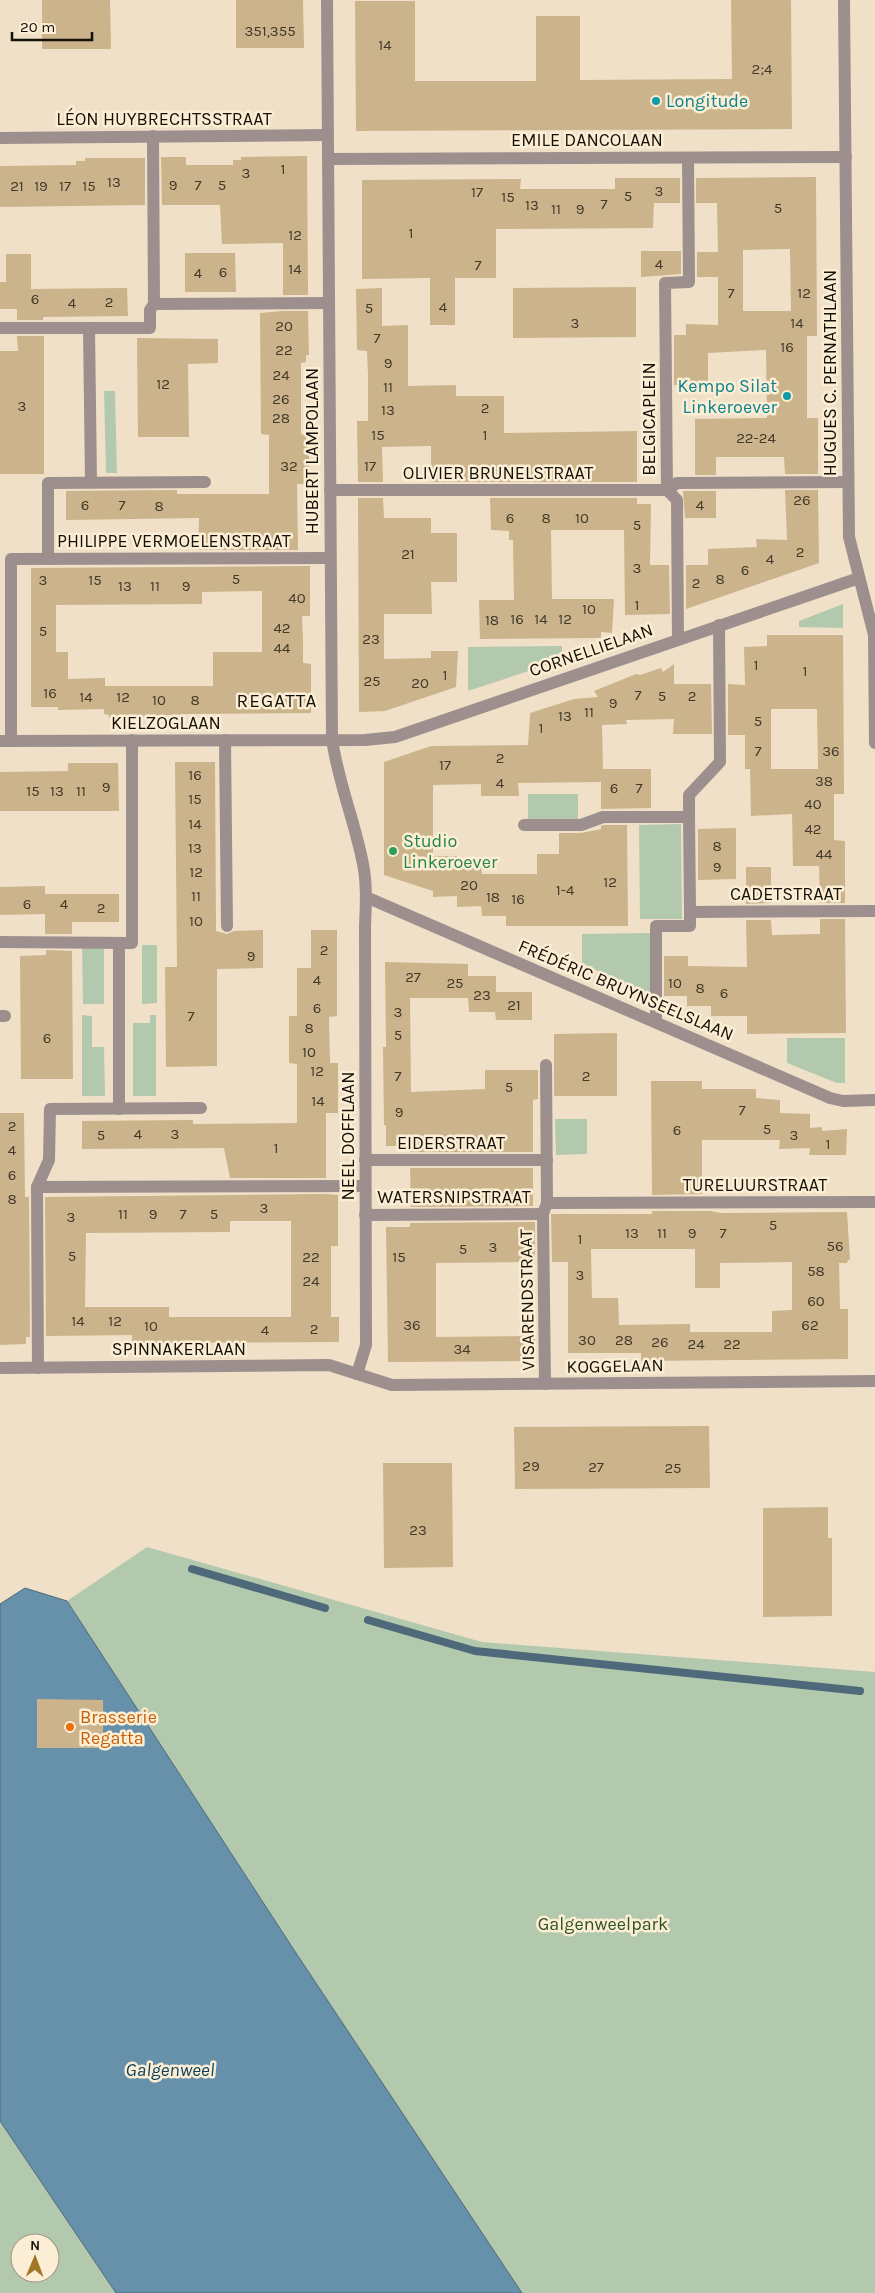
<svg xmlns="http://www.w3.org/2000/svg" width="875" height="2293" viewBox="0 0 875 2293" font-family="Karla,sans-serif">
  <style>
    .green { fill: #b3c9ae; fill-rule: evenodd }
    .water { fill: #6790ab; stroke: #4e6a7a }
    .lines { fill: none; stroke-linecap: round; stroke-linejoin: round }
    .stream { stroke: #4e6a7a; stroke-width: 8 }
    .building { fill: #cbb38b; fill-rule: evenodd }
    .minor { stroke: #9d8f8d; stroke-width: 12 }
    .culture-dot { fill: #0f9aa8; stroke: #fceed4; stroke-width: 2 }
    .leisure-dot { fill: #2e9e5b; stroke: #fceed4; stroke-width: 2 }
    .food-dot { fill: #e8710a; stroke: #fceed4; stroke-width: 2 }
    .labels { text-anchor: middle; stroke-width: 5; stroke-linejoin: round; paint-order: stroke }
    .number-label { font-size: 15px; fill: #423929 }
    .culture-label { font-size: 18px; fill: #0d838f; stroke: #fceed4; text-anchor: start }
    .street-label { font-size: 18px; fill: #151008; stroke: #fceed4 }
    .leisure-label { font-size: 18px; fill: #27864d; stroke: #fceed4; text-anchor: start }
    .food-label { font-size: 18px; fill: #c56008; stroke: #fceed4; text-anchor: start }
    .park-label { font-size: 18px; fill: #2c5321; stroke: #fceed4 }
    .neighbourhood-label { font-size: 19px; letter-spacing: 1px; fill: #151008; stroke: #fceed4 }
    .water-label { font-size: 19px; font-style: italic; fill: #083f5c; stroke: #fceed4 }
  </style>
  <rect width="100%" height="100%" fill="#efe0c7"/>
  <g class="green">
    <polygon points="104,391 115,391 117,473 106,473"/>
    <polygon points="843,604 843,628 799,627 799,621"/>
    <polygon points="562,646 562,660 468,691 468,647"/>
    <rect x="528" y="794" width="50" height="25"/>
    <polygon points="681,824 682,919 640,919 639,825"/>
    <polygon points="650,933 650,993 582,964 582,934"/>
    <polygon points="82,945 104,945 104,1004 83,1004"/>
    <polygon points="142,945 157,945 157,1003 142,1004"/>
    <polygon points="82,1015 92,1016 92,1047 104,1047 105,1096 82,1096"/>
    <polygon points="150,1015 156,1015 156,1096 133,1096 133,1023 150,1023"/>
    <polygon points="787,1038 845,1038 845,1083 837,1083 787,1063"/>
    <polygon points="555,1119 587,1119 587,1154 556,1155"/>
    <polygon points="147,1547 482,1642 875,1672 875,2293 522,2293 296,1953 67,1601"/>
    <path d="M0,2121L116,2293H0ZM20,2243H50V2273H20Z"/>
  </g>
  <polygon class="water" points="25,1588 67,1601 296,1953 522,2293 116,2293 0,2121 0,1604"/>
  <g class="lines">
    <g class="stream">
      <polyline points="192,1569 325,1608"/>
      <polyline points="368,1620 475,1651 860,1691"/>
    </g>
  </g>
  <g class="building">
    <polygon points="42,0 110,0 111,49 42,49"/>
    <polygon points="236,0 303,0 304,48 236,48"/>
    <polygon points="731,0 791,0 792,129 356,131 355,1 415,1 415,81 536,81 536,16 580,16 580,80 732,79"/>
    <polygon points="307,156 308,295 283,295 283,243 222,244 220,205 162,205 161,157 186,157 186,165 233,165 233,160 241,160 241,157"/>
    <polygon points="85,158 145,158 145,205 0,207 0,166 76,165 76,161 85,161"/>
    <path d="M816,177L817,336H807V418H818V474H785L784,457H716V475H695V419L767,418L766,350L708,353V386L674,385V335H686V324L718,325V277H697V252H718L717,203H696V178ZM790,249L791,311H743V250Z"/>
    <polygon points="615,178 680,178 680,203 654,203 653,228 496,229 496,278 455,278 455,325 430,325 430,278 362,279 362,180 521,179 520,189 615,189"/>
    <polygon points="641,251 681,251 681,274 641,277"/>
    <polygon points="185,253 235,253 236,292 185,292"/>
    <polygon points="6,254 31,254 31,289 127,288 128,316 43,317 43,320 17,320 17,309 0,309 0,282 6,282"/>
    <polygon points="636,287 636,337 513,338 513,288"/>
    <polygon points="382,288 382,326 408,325 408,386 456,385 456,396 504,396 504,433 637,431 637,482 431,482 431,446 382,447 383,482 358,482 357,421 368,421 368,375 367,351 357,350 356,289"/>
    <polygon points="283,311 308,311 309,355 306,355 306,362 301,363 301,434 306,435 306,442 309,442 309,484 297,484 298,550 198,550 199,518 66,520 66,491 177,490 177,494 269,494 269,435 261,434 260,313"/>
    <polygon points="17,336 44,336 44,474 0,474 0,351 18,351"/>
    <polygon points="137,338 218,339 218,363 188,364 189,437 138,437"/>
    <polygon points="785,490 818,490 819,563 686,609 686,565 708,565 708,549 757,547 756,539 787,540"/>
    <polygon points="683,491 716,491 716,518 685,518"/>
    <polygon points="358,498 383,498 384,518 431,518 431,533 457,533 457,582 431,582 432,614 384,614 384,659 431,658 431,651 458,651 456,687 385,711 359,712"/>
    <polygon points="490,498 637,498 637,504 651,504 650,565 669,565 670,614 625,615 624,530 551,530 552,599 614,599 612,633 601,632 601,638 480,639 479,600 514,600 513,540 509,540 509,531 491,530"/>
    <path d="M310,566V616H302L303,640V663L311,664V713L188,714L109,718V715L104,714V709L58,710V707H31V568ZM262,591V652H213V686H105V678L68,679V652H56V605L202,604V592Z"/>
    <path d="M767,635H843L844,794H834V840L845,841V903H820L819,866H793L792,814L751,816L750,769H745V735H728V684L745,685L744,647L767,646ZM771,709H817L818,769H771Z"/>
    <polygon points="674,664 674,684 711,684 712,734 673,734 674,719 626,720 627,724 602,725 603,769 651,769 651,808 601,809 601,782 518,783 519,796 481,796 481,784 433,785 433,856 457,856 457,866 481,867 482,874 537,874 537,854 559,854 559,833 581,833 601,829 601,826 604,825 627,825 628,926 506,926 506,916 482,916 481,906 457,907 457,896 433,897 433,891 384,875 384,762 431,746 528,745 530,713 574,699 598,697 594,691 636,674 640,675 661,668 663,672"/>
    <polygon points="175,762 215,762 216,931 227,934 234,931 263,930 263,968 217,969 217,1066 166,1067 165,967 177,967"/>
    <polygon points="68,763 118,763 119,811 0,811 0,772 68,771"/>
    <polygon points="736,828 736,879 698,880 698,829"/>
    <polygon points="746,867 771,867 771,903 746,904"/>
    <polygon points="45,886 45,894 119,894 119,922 72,922 72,934 45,934 45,914 0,915 0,887"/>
    <polygon points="820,919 845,919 846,1033 747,1034 747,1016 711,1016 711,1006 687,1006 687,996 664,996 664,956 688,956 688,966 747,967 746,920 771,920 772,935 820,934"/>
    <polygon points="311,930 337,930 337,1016 329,1017 330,1063 338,1063 338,1113 326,1113 326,1178 230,1178 224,1148 82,1149 82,1121 193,1120 193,1124 297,1123 297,1064 289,1063 289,1016 297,1016 297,968 311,968"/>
    <polygon points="46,950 72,951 73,1079 21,1079 20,956 46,955"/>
    <polygon points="385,962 468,964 468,976 496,976 496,992 532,992 532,1020 496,1020 495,1012 469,1012 468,998 410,998 411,1092 485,1089 485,1070 538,1070 538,1099 533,1100 533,1152 410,1152 410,1146 386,1146 386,1125 384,1125 383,1047 386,1047"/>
    <polygon points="617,1033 617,1096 554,1096 554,1034"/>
    <polygon points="651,1081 702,1081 702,1089 756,1089 756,1098 780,1100 780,1113 810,1114 810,1128 822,1127 822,1131 847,1129 846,1155 809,1155 810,1148 779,1149 780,1140 702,1140 702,1194 652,1195"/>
    <polygon points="0,1113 24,1113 25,1197 29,1197 30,1337 26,1337 26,1344 0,1345"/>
    <polygon points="410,1168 533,1168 533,1206 411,1207"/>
    <path d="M326,1194L338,1195V1246H331V1317H339V1342L132,1343V1335L46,1336L45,1197ZM230,1221H291V1317H169V1307H85L86,1233L230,1232Z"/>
    <path d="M652,1211H710L721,1213L847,1212L850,1260H848L847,1263H839L840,1309H848V1359L641,1361V1353H568V1262H552L551,1214H652ZM591,1249H695V1288H720V1263L792,1262V1310L772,1311V1332H690V1324L619,1325L618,1298H592Z"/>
    <polygon points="535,1222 535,1262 436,1263 436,1337 535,1336 535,1361 388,1362 386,1227 410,1227 410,1223"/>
    <polygon points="709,1426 710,1488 515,1489 514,1427"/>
    <polygon points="383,1463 452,1463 453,1567 384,1568"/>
    <polygon points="828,1507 828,1538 832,1538 832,1616 763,1617 763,1508"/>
    <polygon points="37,1699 103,1700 103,1748 37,1748"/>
  </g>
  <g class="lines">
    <g class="minor">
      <path d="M327,0L332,739C338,782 355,822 363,864C367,884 366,905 365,926L366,1345L357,1374"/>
      <polyline points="844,0 849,537 874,635 875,743"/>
      <polyline points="0,138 328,135"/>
      <polyline points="328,159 846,157"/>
      <polyline points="154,304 329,303"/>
      <polyline points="0,328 150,328 150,310 154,304 153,136"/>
      <polyline points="89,328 91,482"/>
      <polyline points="330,490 667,490"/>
      <polyline points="667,490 665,283 689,282 688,158"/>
      <polyline points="667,490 677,483 848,482"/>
      <polyline points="667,490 677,500 678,639"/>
      <polyline points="48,559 48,483 205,482"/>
      <polyline points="225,740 227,926"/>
      <polyline points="0,741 365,740 395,737 859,578"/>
      <polyline points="11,741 11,559 330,558"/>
      <polyline points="689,817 690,912 875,911"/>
      <polyline points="524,825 581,825 603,817 689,817 689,795 720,762 719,625"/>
      <polyline points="366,897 830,1098 843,1101 875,1100"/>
      <polyline points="0,942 132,943 132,740"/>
      <polyline points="119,943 119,1109"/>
      <polyline points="0,1016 5,1016"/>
      <polyline points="656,1022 656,926 690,926 690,912"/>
      <polyline points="546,1065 547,1203 875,1202"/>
      <polyline points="365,1160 547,1160"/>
      <polyline points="37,1187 365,1186"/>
      <polyline points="365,1215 543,1214"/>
      <polyline points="0,1368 329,1365 392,1385 875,1381"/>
      <polyline points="38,1368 37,1187 49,1160 50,1109 201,1108"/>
      <polyline points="545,1384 543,1214 547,1203"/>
    </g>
  </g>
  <g class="culture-dot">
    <circle cx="656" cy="101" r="5"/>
    <circle cx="787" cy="396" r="5"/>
  </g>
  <circle class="leisure-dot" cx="393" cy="851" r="5"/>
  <circle class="food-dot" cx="70" cy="1727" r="5"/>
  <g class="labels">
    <g class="number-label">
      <text x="270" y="36">351,355</text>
      <text x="385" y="50">14</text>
      <text x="762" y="74">2;4</text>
      <text x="283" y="174">1</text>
      <text x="246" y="178">3</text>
      <text x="114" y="187">13</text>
      <text x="173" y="190">9</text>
      <text x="198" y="190">7</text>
      <text x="222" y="190">5</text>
      <text x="17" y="191">21</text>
      <text x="41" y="191">19</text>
      <text x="65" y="191">17</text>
      <text x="89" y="191">15</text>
      <text x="659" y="196">3</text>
      <text x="477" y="197">17</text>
      <text x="628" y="201">5</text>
      <text x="508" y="202">15</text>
      <text x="604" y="209">7</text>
      <text x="532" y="210">13</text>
      <text x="778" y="213">5</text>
      <text x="556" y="214">11</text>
      <text x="580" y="214">9</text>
      <text x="411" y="238">1</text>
      <text x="295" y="240">12</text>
      <text x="659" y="269">4</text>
      <text x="478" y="270">7</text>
      <text x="295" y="274">14</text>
      <text x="223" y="277">6</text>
      <text x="198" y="278">4</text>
      <text x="731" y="298">7</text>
      <text x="804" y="298">12</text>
      <text x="35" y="304">6</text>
      <text x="109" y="307">2</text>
      <text x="72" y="308">4</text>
      <text x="443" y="312">4</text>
      <text x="369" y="313">5</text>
      <text x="575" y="328">3</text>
      <text x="797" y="328">14</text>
      <text x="284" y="331">20</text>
      <text x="377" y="343">7</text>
      <text x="787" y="352">16</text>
      <text x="284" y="355">22</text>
      <text x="388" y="368">9</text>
      <text x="281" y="380">24</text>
      <text x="163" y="389">12</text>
      <text x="388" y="392">11</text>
      <text x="281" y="404">26</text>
      <text x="22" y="411">3</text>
      <text x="485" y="413">2</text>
      <text x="388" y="415">13</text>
      <text x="281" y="423">28</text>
      <text x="378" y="440">15</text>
      <text x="485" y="440">1</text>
      <text x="756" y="443">22-24</text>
      <text x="289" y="471">32</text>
      <text x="370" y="471">17</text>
      <text x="802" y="505">26</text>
      <text x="85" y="510">6</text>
      <text x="122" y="510">7</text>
      <text x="700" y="510">4</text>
      <text x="159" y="511">8</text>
      <text x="510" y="523">6</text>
      <text x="546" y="523">8</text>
      <text x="582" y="523">10</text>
      <text x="637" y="530">5</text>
      <text x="800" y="557">2</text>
      <text x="408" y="559">21</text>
      <text x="770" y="564">4</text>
      <text x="637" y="573">3</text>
      <text x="745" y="575">6</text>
      <text x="236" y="584">5</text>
      <text x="720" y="584">8</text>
      <text x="43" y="585">3</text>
      <text x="95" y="585">15</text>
      <text x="696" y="588">2</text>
      <text x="125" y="591">13</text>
      <text x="155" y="591">11</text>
      <text x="186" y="591">9</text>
      <text x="297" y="603">40</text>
      <text x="637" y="610">1</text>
      <text x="589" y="614">10</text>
      <text x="517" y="624">16</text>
      <text x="541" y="624">14</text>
      <text x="565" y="624">12</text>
      <text x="492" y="625">18</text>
      <text x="282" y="633">42</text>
      <text x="43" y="636">5</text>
      <text x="371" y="644">23</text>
      <text x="282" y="653">44</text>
      <text x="756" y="670">1</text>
      <text x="805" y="676">1</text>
      <text x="445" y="680">1</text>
      <text x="372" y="686">25</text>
      <text x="420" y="688">20</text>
      <text x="50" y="698">16</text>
      <text x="638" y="700">7</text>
      <text x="662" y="701">5</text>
      <text x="692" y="701">2</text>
      <text x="86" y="702">14</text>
      <text x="123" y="702">12</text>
      <text x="159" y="705">10</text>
      <text x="195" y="705">8</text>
      <text x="613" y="708">9</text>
      <text x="589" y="717">11</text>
      <text x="565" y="721">13</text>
      <text x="758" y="726">5</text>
      <text x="541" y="733">1</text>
      <text x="758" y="756">7</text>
      <text x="831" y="756">36</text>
      <text x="500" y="763">2</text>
      <text x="445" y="770">17</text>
      <text x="195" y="780">16</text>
      <text x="824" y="786">38</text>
      <text x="500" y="788">4</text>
      <text x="106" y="792">9</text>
      <text x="614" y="793">6</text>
      <text x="639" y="793">7</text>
      <text x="33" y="796">15</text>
      <text x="57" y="796">13</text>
      <text x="81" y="796">11</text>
      <text x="195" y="804">15</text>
      <text x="813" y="809">40</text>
      <text x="195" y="829">14</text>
      <text x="813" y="834">42</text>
      <text x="717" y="851">8</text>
      <text x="195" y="853">13</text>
      <text x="824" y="859">44</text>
      <text x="717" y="872">9</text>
      <text x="196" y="877">12</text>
      <text x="610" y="887">12</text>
      <text x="469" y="890">20</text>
      <text x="565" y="895">1-4</text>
      <text x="196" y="901">11</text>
      <text x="493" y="902">18</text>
      <text x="518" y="904">16</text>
      <text x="27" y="909">6</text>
      <text x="64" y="909">4</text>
      <text x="101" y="913">2</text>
      <text x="196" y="926">10</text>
      <text x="324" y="955">2</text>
      <text x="251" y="961">9</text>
      <text x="413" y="982">27</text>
      <text x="317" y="985">4</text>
      <text x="455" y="988">25</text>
      <text x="675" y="988">10</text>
      <text x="700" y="993">8</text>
      <text x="724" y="998">6</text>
      <text x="482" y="1000">23</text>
      <text x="514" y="1010">21</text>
      <text x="317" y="1013">6</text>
      <text x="398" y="1017">3</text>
      <text x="191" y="1021">7</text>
      <text x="309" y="1033">8</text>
      <text x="398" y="1040">5</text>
      <text x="47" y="1043">6</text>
      <text x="309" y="1057">10</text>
      <text x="317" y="1076">12</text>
      <text x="398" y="1081">7</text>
      <text x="586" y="1081">2</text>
      <text x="509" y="1092">5</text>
      <text x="318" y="1106">14</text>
      <text x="742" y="1115">7</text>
      <text x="399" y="1117">9</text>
      <text x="12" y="1131">2</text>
      <text x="767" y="1134">5</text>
      <text x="677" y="1135">6</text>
      <text x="138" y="1139">4</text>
      <text x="175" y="1139">3</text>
      <text x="101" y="1140">5</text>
      <text x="794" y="1140">3</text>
      <text x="828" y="1149">1</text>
      <text x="276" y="1153">1</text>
      <text x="12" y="1155">4</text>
      <text x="12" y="1180">6</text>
      <text x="12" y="1204">8</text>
      <text x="264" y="1213">3</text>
      <text x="123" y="1219">11</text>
      <text x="153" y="1219">9</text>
      <text x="183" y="1219">7</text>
      <text x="214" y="1219">5</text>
      <text x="71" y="1222">3</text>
      <text x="773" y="1230">5</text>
      <text x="632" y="1238">13</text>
      <text x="662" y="1238">11</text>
      <text x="692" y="1238">9</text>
      <text x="723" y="1238">7</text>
      <text x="580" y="1244">1</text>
      <text x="835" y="1251">56</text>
      <text x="493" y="1252">3</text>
      <text x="463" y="1254">5</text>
      <text x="72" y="1261">5</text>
      <text x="311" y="1262">22</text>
      <text x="399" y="1262">15</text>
      <text x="816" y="1276">58</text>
      <text x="580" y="1280">3</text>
      <text x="311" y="1286">24</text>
      <text x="816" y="1306">60</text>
      <text x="78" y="1326">14</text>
      <text x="115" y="1326">12</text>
      <text x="412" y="1330">36</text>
      <text x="810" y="1330">62</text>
      <text x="151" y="1331">10</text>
      <text x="314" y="1334">2</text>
      <text x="265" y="1335">4</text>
      <text x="587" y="1345">30</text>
      <text x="624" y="1345">28</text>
      <text x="660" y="1347">26</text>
      <text x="696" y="1349">24</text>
      <text x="732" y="1349">22</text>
      <text x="462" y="1354">34</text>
      <text x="531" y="1471">29</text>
      <text x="596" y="1472">27</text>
      <text x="673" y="1473">25</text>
      <text x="418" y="1535">23</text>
    </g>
    <g class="culture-label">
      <text x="666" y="107">Longitude</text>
      <text x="777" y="392" text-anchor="end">Kempo Silat<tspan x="777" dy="21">Linkeroever</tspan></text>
    </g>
    <g class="street-label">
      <text x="164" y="125">LÉON HUYBRECHTSSTRAAT</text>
      <text x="587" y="146">EMILE DANCOLAAN</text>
      <text transform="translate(830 373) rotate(-90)" y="6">HUGUES C. PERNATHLAAN</text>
      <text transform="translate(649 419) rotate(-90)" y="6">BELGICAPLEIN</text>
      <text transform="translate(312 451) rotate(-90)" y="6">HUBERT LAMPOLAAN</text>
      <text x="498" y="479">OLIVIER BRUNELSTRAAT</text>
      <text x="174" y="547">PHILIPPE VERMOELENSTRAAT</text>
      <text transform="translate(591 650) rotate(-19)" y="6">CORNELLIELAAN</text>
      <text x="166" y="729">KIELZOGLAAN</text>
      <text x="786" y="900">CADETSTRAAT</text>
      <text transform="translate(626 990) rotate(23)" y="6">FRÉDÉRIC BRUYNSEELSLAAN</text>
      <text transform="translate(348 1136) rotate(-90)" y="6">NEEL DOFFLAAN</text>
      <text x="451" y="1149">EIDERSTRAAT</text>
      <text x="755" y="1191">TURELUURSTRAAT</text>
      <text x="454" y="1203">WATERSNIPSTRAAT</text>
      <text transform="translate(527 1300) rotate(-91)" y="6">VISARENDSTRAAT</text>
      <text x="179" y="1355">SPINNAKERLAAN</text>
      <text transform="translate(615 1366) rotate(-1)" y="6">KOGGELAAN</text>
    </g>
    <g class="leisure-label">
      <text x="403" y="847">Studio<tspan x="403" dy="21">Linkeroever</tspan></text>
    </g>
    <g class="food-label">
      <text x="80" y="1723">Brasserie<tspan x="80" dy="21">Regatta</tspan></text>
    </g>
    <g class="park-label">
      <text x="603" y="1930">Galgenweelpark</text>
    </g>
    <g class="neighbourhood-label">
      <text x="277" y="707">REGATTA</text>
    </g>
    <g class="water-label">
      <text x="170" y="2076">Galgenweel</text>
    </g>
  </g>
  <g transform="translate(35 2258) rotate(1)"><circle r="24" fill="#fceed4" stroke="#a09582"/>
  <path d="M0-4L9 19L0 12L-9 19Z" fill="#9f7725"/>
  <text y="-8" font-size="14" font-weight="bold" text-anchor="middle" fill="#151008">N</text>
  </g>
  <path d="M12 32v8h80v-8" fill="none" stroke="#151008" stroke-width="2.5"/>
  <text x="20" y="32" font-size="15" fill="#151008" stroke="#fceed4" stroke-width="4" paint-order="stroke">20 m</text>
</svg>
